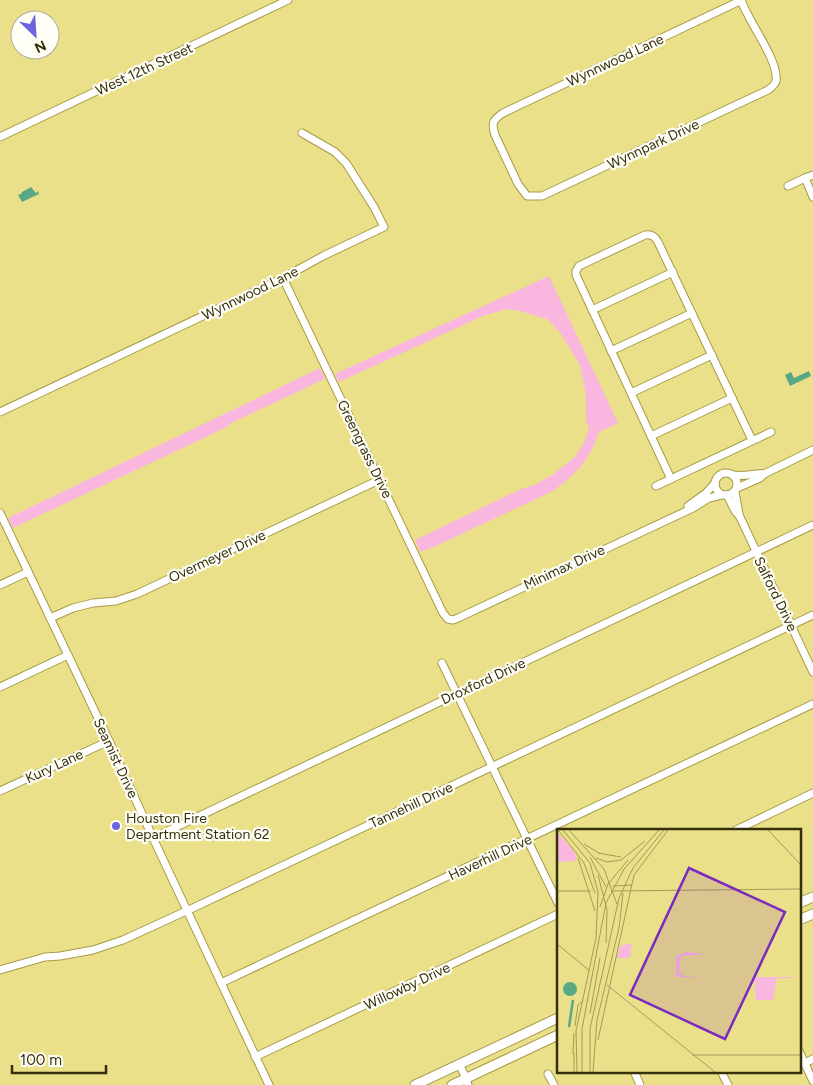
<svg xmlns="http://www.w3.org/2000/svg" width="813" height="1085" viewBox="0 0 813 1085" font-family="Figtree,sans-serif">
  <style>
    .green { fill: #f9b7df }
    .water { fill: #58a883 }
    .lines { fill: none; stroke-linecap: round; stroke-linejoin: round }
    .minor-casing { stroke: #a79b46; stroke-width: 9 }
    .major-casing { stroke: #a79b46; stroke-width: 11 }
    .minor { stroke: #fff; stroke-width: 7 }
    .major { stroke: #fff; stroke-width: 9 }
    .poi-dot { fill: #6c65df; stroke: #fffef6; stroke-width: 2 }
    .labels { text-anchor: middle; stroke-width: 4.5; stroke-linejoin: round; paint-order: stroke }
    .street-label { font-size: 14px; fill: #35300c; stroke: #fffef6 }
    .poi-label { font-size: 14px; fill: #35300c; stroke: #fffef6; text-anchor: start }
    .inset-river { fill: none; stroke: #58a883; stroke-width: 2.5 }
    .inset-road { fill: none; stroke: #a29a58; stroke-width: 1 }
    .view { fill: #7b2cbf; fill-opacity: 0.15; stroke: #7b2cbf; stroke-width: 2.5 }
    .inset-edge { fill: none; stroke: #35300c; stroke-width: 2.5 }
  </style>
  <rect width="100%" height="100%" fill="#ebe08a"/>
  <g class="green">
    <path d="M549,276L618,423L599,432C590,460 576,474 553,491L436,546L420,552L415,540L521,489L535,485L552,475L575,457L584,443L589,428L586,421V395L580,365L559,331L547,319L520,311L507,309L483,316L339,382L335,374Z"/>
    <polygon points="320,368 325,379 229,424 229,426 13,528 8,518"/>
  </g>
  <g class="water">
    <polygon points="31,187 36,193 38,191 39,194 22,202 18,195 21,194 22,192"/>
    <polygon points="809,371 811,376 790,386 785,375 791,372 794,378"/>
  </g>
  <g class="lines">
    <defs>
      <g id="minor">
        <path d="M741,1C743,5 745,10 748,15C755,30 779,64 776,81C775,85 772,87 768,90L542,196H527L518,184L495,135C491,123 493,120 503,113L742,0"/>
        <polyline points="0,137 288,0"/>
        <polyline points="813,175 805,178 813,197"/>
        <polyline points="788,186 805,178"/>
        <polyline points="283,278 443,613 448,619 453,620 458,618 693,508 709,498 722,495"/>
        <polyline points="592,310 673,272"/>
        <polyline points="611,351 692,313"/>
        <polyline points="631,393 712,355"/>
        <polyline points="0,412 283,278 323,256 384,227 374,207 346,163 335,152 302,133"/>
        <polyline points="651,436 732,398"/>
        <circle cx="726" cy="484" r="11"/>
        <path d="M733,475C746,477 753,473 764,474"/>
        <path d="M671,479L576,275V271L579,266L645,235C651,234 655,236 658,242L752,440"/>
        <polyline points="656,486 771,432"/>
        <polyline points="737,488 760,478 764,474 813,450"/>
        <polyline points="735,492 739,514"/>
        <polyline points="727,495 735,511 740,517 813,672"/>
        <polyline points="688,506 706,493 715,483"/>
        <polyline points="0,513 109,741 153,838 269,1085"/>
        <polyline points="0,585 28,572"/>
        <polyline points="50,618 73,608 93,603 116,601 137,594 379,480"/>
        <polyline points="442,663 558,903"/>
        <polyline points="0,687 68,655"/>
        <polyline points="0,791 109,741"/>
        <polyline points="736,830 813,793"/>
        <polyline points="153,838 813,525"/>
        <polyline points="0,970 45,957 60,956 93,950 123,940 195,907 813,615"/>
        <polyline points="221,983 813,704"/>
        <polyline points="799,1051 813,1081"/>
        <polyline points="255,1057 558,914"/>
        <polyline points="805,1063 813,1059"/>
        <polyline points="459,1064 466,1078 468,1085"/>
        <polyline points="634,1071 640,1085"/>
        <polyline points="721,1071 728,1085"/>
        <polyline points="548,1074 554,1085"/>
      </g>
      <g id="major">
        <polyline points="799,903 813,897"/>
        <polyline points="799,920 813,914"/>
        <polyline points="415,1085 558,1018"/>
        <polyline points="452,1085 558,1035"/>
      </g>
    </defs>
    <use href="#minor" class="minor-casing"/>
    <use href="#major" class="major-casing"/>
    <use href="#minor" class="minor"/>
    <use href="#major" class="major"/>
  </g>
  <circle class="poi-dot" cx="116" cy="826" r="5"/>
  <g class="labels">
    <g class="street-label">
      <text transform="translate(615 60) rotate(-25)" y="5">Wynnwood Lane</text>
      <text transform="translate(144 69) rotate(-25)" y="5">West 12th Street</text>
      <text transform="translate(653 144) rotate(-25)" y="5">Wynnpark Drive</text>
      <text transform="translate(250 293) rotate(-26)" y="5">Wynnwood Lane</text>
      <text transform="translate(365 449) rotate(64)" y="5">Greengrass Drive</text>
      <text transform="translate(217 556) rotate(-25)" y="5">Overmeyer Drive</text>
      <text transform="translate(564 567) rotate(-25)" y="5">Minimax Drive</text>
      <text transform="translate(776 594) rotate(64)" y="5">Salford Drive</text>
      <text transform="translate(483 681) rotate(-25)" y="5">Droxford Drive</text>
      <text transform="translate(116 758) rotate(65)" y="5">Seamist Drive</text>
      <text transform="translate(54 766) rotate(-25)" y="5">Kury Lane</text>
      <text transform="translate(411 805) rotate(-25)" y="5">Tannehill Drive</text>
      <text transform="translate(490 857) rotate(-25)" y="5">Haverhill Drive</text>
      <text transform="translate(407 986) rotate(-25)" y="5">Willowby Drive</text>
    </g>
    <g class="poi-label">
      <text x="126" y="823">Houston Fire<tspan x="126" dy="16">Department Station 62</tspan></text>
    </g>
  </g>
  <g transform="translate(557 829)">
    <rect width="244" height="244" fill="#ebe08a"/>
    <path d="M0,3L15,20L20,29L17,32L0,33ZM75,114L73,129H60L63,117ZM130,123L149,125L124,127L122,143L127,147L149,148H119V127ZM197,148H236V149H220L216,171H199Z" fill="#f9b7df"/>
    <path d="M6 160a7 7 0 1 1 14 0a7 7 0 1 1-14 0Z" fill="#58a883"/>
    <path class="inset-river" d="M12,198L16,171"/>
    <path class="inset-road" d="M1,1L27,34L38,64M6,1L33,34L41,63L39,109L19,202L20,243M12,1L47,40L60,75M211,1L244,36M27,15L42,24M41,24L64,28M33,28L49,58M21,29L38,82M39,29L50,33L64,31L88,12M41,46L50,81L49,114M56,57L75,56M0,62H34M54,62L244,60M43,78L51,55L71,31M0,115L33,142M50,156L158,243M33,184L43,129M18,197L21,176L26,172M41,211L77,46L111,1M16,225L17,204M135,226H244M17,243V224M25,243V200L49,74L67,40L102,1M33,243V200L62,69L76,39L107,1M36,243L40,191L62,99L66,64"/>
    <path class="view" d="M132,39L228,83L168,210L73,166Z"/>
    <rect width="244" height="244" class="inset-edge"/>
  </g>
  <g transform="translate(35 35) rotate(155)"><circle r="24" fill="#fffef6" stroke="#aeac98"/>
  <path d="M0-4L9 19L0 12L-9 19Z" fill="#6c65df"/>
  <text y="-8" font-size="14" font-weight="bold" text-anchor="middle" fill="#35300c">N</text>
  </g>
  <path d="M12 1065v8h94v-8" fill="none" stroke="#35300c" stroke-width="2.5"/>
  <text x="20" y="1065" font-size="15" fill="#35300c" stroke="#fffef6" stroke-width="4" paint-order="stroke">100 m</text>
</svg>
